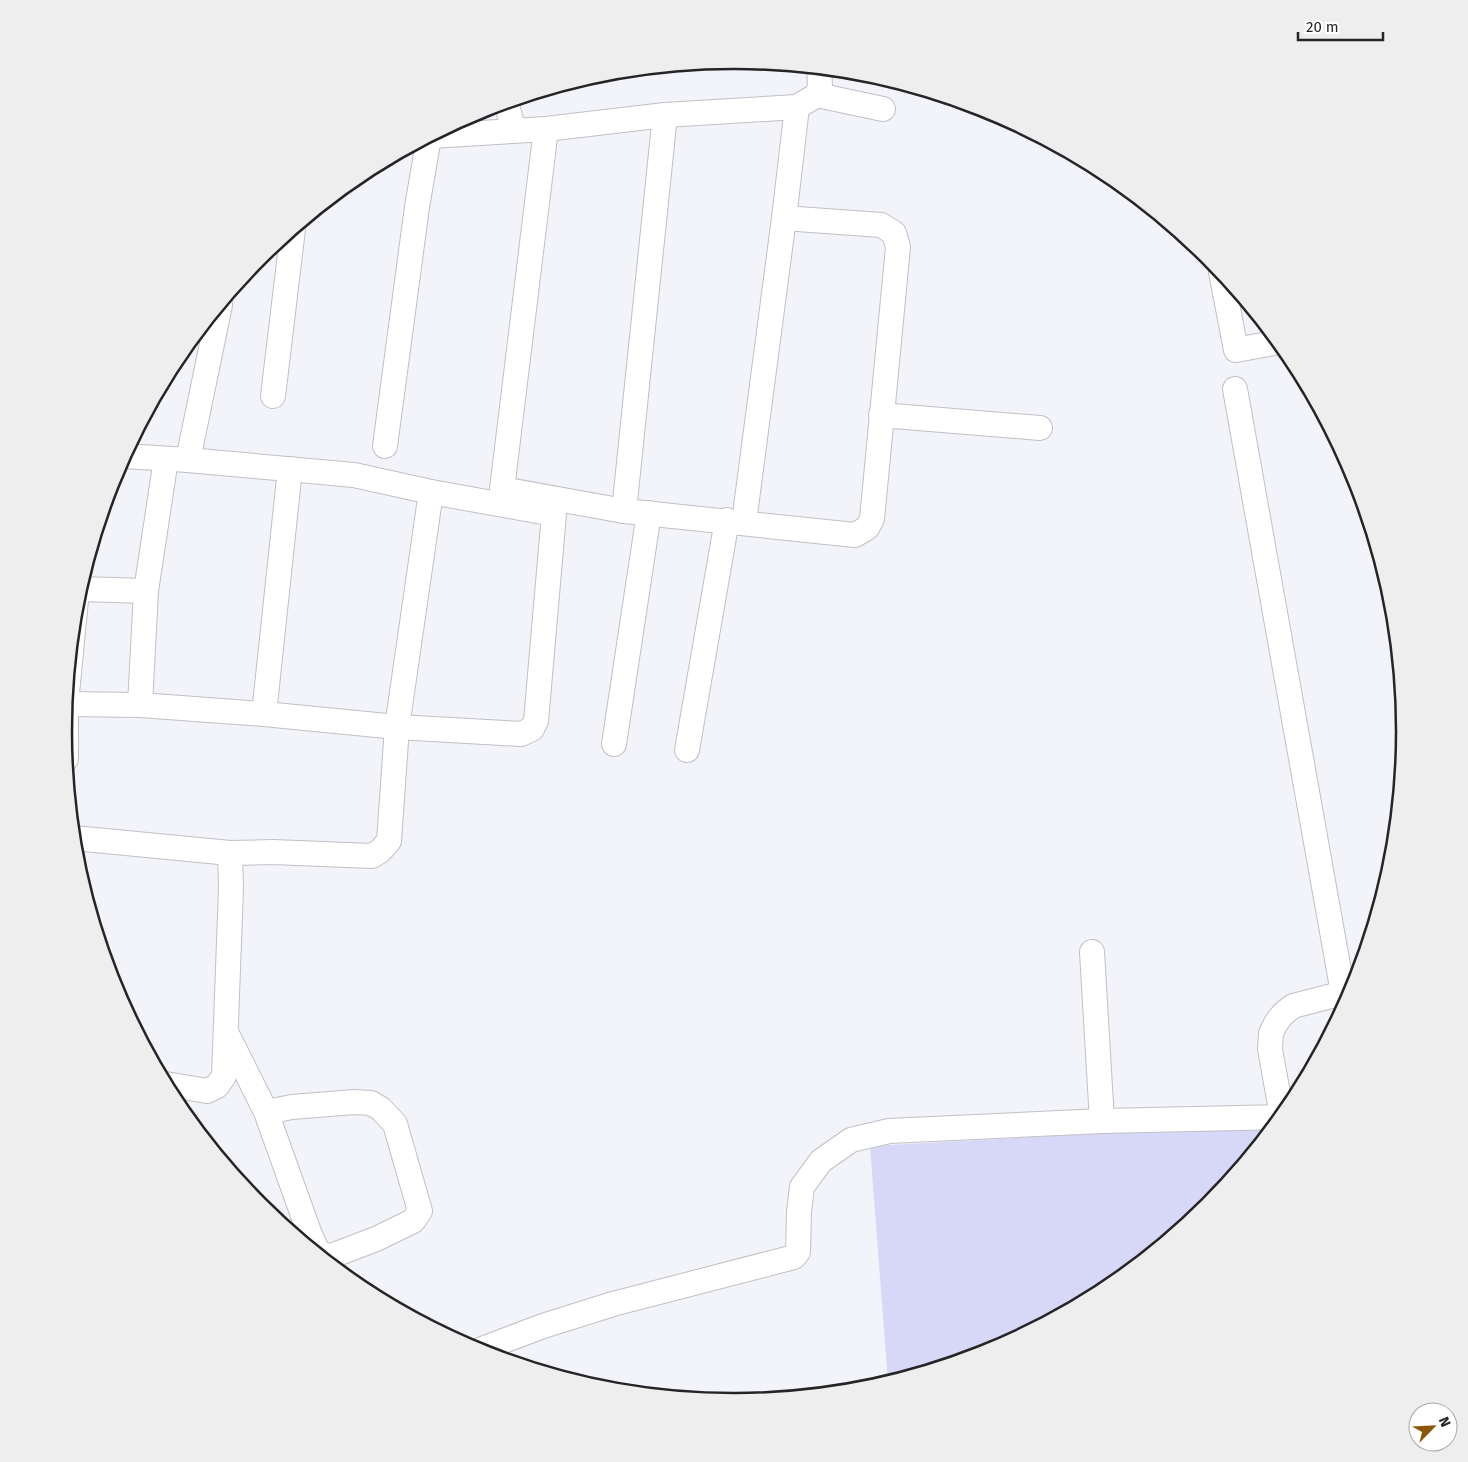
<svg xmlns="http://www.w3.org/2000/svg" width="1468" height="1462" viewBox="0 0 1468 1462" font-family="'Fira Sans',sans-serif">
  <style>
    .green { fill: #d7d8f7 }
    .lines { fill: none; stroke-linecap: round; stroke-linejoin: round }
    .street-casing { stroke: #c0c0c6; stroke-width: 26 }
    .street { stroke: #fff; stroke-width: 24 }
    .rim { fill: none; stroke: #252527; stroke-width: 2.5 }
  </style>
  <rect width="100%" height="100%" fill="#f3f3fa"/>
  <polygon class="green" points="1275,1124 1208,1206 1107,1289 991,1351 888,1382 870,1146"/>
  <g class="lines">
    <defs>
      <g id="street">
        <polyline points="817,95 883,109"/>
        <polyline points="506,102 514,131"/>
        <polyline points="546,129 502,489 624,511 855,535 867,528 872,519 898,247 894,233 881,225 784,218 797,107"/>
        <polyline points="431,136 546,129 665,115 797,107 817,95 820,86 819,68"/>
        <polyline points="1221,272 1236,350 1279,342"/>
        <polyline points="1235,389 1343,993"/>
        <polyline points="273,396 293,229"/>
        <polyline points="881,415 1040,428"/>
        <polyline points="385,446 417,207 429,137"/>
        <polyline points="188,460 220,305"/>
        <polyline points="624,511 665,115"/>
        <polyline points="744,522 784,218"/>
        <polyline points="79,589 146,591"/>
        <polyline points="66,704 140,705 264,714 397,727 521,734 532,729 536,721 554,514 431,492 354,475 188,460 124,456"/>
        <polyline points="140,705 146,591 166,459"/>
        <polyline points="264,714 290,469"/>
        <polyline points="614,744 649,513"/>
        <polyline points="687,750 727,520"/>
        <polyline points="66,759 66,704 76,600"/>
        <polyline points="74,838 230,853 231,888 224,1076 217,1086 207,1091 166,1084"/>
        <polyline points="230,853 273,852 372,856 380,851 389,841 397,727 431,492"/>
        <polyline points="1092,952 1102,1121"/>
        <polyline points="226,1032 266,1112 309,1232 317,1250 324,1256 334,1255 376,1239 413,1221 420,1211 395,1124 381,1109 371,1103 354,1102 292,1107 266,1112"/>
        <polyline points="1282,1116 1270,1049 1271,1033 1276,1023 1283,1014 1293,1006 1343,993 1351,993"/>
        <polyline points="477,1351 543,1326 613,1304 794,1257 798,1252 799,1212 802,1187 821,1161 851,1140 889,1131 1102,1121 1281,1117"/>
      </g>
    </defs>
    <use href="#street" class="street-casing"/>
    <use href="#street" class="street"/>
  </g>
  <path d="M0 0H1468V1462H0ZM72 731a662 662 0 1 1 1324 0a662 662 0 1 1-1324 0Z" fill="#eee" fill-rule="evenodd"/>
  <path class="rim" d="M72 731a662 662 0 1 1 1324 0a662 662 0 1 1-1324 0Z"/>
  <g transform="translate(1433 1427) rotate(66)"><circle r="24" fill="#ffffff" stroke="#a8a8a9"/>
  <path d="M0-4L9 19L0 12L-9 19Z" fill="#8c5606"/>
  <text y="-8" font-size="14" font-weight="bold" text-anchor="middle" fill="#252527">N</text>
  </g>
  <path d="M1298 32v8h85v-8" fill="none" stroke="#252527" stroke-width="2.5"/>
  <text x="1306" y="32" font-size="15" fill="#252527" stroke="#ffffff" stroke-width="4" paint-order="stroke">20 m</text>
</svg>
